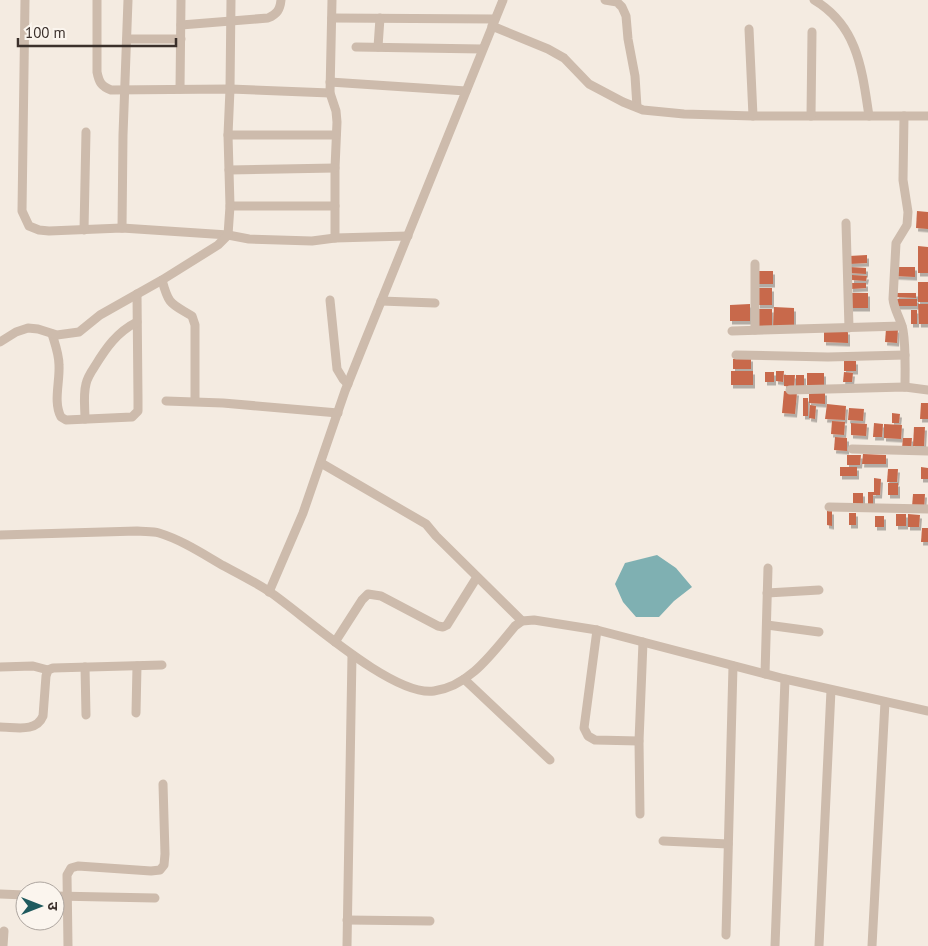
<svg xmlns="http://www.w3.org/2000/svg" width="928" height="946" viewBox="0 0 928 946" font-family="'PT Sans','Noto Sans Devanagari',sans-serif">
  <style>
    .water { fill: #7fb0b2 }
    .building { fill: #c8694b; filter: url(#shadow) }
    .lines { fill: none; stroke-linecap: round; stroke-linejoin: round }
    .street { stroke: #cdbbac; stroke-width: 9 }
  </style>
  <defs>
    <filter id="shadow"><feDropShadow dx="2" dy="3.5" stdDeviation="0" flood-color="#0004"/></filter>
  </defs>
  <rect width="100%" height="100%" fill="#f4ebe1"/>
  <polygon class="water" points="657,555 676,568 692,587 674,601 659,617 636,617 623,602 615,584 625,563"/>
  <g class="building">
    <polygon points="917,211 928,212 928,229 916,228"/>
    <polygon points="918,246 928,247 928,273 918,273"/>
    <polygon points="867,255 867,263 849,264 849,256"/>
    <polygon points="849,267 866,268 866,274 849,273"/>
    <polygon points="895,267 915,267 915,277 895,276"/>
    <rect x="757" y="271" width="16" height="13"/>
    <polygon points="852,275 867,276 866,281 852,280"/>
    <rect x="918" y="282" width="10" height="20"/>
    <polygon points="851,283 866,283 866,288 851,289"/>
    <rect x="758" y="288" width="14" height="17"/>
    <rect x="850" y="293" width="18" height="15"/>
    <polygon points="897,293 916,293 916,298 896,297"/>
    <rect x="897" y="299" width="20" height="7"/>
    <polygon points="750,304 750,321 730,321 730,305"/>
    <polygon points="918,304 928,304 928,324 919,324"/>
    <polygon points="774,307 794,308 794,328 773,328"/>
    <polygon points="758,309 772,309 772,326 759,326"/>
    <rect x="911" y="310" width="6" height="14"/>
    <polygon points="886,329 898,329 897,343 885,342"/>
    <polygon points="824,330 848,331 848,343 824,342"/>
    <polygon points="751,358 751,369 733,369 733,359"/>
    <polygon points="844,360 856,361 856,371 844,371"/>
    <rect x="731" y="371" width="22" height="14"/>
    <polygon points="776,371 784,371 783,382 776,381"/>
    <rect x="765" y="372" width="9" height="10"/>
    <polygon points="844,372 853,373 852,382 843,382"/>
    <rect x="807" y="373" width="17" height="12"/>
    <polygon points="784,375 795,375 794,387 784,386"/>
    <rect x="796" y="375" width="8" height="13"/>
    <polygon points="784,391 797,392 795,414 782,413"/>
    <polygon points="809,392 825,392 825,404 809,403"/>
    <rect x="803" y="398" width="5" height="18"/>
    <polygon points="921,403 928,403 928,419 920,419"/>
    <polygon points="827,404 846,406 845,420 825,419"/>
    <polygon points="810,405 816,406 815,419 809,418"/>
    <polygon points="849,408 864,409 863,421 848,420"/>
    <polygon points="892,413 900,414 899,423 892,423"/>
    <polygon points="832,421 845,422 844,435 831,434"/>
    <polygon points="851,423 867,424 866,436 851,435"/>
    <polygon points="874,423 883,424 882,437 873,437"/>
    <polygon points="884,424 902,425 901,439 884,438"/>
    <polygon points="914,427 925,427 924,446 913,446"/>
    <polygon points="835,437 847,438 847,451 834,450"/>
    <polygon points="903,438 912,438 911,448 902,448"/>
    <polygon points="863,454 886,455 886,464 862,464"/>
    <polygon points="847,455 861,455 860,465 847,465"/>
    <rect x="840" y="467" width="17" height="9"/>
    <polygon points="921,467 928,468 928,479 921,479"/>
    <polygon points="888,469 898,469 897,482 887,482"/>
    <polygon points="874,478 881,479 880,495 873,495 873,504 868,504 868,492 874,492"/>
    <rect x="888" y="483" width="10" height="12"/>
    <rect x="853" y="493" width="10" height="13"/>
    <polygon points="913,494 925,494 924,508 912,507"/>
    <polygon points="827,511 832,511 832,526 827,525"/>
    <rect x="849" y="513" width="7" height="12"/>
    <rect x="896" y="514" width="10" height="12"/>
    <polygon points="908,514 920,515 919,527 908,527"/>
    <rect x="875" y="516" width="9" height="11"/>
    <polygon points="922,528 928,528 928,542 921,542"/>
  </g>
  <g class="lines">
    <g class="street">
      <polyline points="25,0 22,211 29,226 39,230 49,231 122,228 228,235 249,239 312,241 335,238 408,236"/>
      <path d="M97,0V72C99,82 101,86 111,90L230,89L330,93"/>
      <polyline points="332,0 330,93 336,111 337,122 335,168 335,238"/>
      <polyline points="605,0 617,2 622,7 626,16 628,39 635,76 637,107"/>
      <path d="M814,0C858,26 862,70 869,116"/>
      <polyline points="332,18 495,19"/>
      <path d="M181,25L268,18C277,14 280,10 281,0"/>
      <polyline points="492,26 548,49 564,58 589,84 623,102 643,110 684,114 753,116 928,116"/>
      <polyline points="749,29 753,116"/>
      <polyline points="127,39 181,39"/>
      <polyline points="356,47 482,49"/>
      <polyline points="378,47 380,18"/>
      <polyline points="330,82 466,91"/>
      <polyline points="180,89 181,0"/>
      <polyline points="811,116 812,32"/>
      <path d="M904,116L903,180L908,212L907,225L896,243L893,299C894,310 901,319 903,330C906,348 905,368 905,387"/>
      <polyline points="228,135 336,135"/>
      <polyline points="229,170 335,168"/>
      <polyline points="230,206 335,206"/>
      <polyline points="846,223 849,328"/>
      <polyline points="122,228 123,135 128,0"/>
      <polyline points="84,230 86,132"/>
      <polyline points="755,264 755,330"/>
      <path d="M162,280C169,306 171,303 192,316L195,325V401"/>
      <polyline points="330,300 337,369 343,379 348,384"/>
      <polyline points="381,301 435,303"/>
      <polyline points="732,331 902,326"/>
      <path d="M52,334C55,344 59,354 59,365C60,382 53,402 61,417L66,420L132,417L138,411V399L137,294"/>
      <polyline points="0,342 16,332 28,328 38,329 57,335 79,332 100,315 162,280 218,245 228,235 230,206 228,135 230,89 231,0"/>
      <polyline points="736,355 828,357 905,355"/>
      <polyline points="790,390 905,387 928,390"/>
      <polyline points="166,401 223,403 338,413"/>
      <path d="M85,419C85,408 83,395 86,384C87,378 91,372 95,366C106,348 117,332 137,322"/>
      <polyline points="852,449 928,451"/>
      <polyline points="321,463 426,524 436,536 522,621"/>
      <polyline points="829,507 928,509"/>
      <path d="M0,535L137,531C144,532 152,531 159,533C182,540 203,554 224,566C239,574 255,582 270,592C305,616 393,697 434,691C470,686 493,652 515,626L522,621L534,620L597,630L785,679L928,711"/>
      <polyline points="269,592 303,513 345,391 361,351 503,0"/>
      <polyline points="767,593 819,590"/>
      <polyline points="767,625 819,632"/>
      <polyline points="597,630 584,728 588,736 595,740 639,741"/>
      <polyline points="335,642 362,600 368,594 381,596 438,626 443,627 447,625 477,577"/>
      <polyline points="0,667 33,666 48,670"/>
      <polyline points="85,667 86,715"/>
      <polyline points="765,674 768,568"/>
      <polyline points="464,679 550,760"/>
      <polyline points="136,713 137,666"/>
      <path d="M0,727C15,727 36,733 43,716L46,676L48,670L53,668L162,665"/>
      <polyline points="640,814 639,741 643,642"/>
      <polyline points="663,841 728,844"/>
      <polyline points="0,894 25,895"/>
      <polyline points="55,896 155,898"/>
      <polyline points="347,920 430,921"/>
      <polyline points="726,935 733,666"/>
      <polyline points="3,946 4,931"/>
      <polyline points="68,946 67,875 71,868 78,866 151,871 160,870 164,865 165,854 163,784"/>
      <polyline points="347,946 352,655"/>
      <polyline points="775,946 785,679"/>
      <polyline points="819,946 831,690"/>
      <polyline points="872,946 885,702"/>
    </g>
  </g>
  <g transform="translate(40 906) rotate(90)"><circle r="24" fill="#fbf5ee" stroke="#aea6a0"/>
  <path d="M0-4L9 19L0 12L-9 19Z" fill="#1f5a5e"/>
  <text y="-8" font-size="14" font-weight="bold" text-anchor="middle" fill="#3b302b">उ</text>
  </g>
  <path d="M18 38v8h158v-8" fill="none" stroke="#3b302b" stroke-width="2.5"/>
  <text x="25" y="38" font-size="15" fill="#3b302b" stroke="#fbf5ee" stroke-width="4" paint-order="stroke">100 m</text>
</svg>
